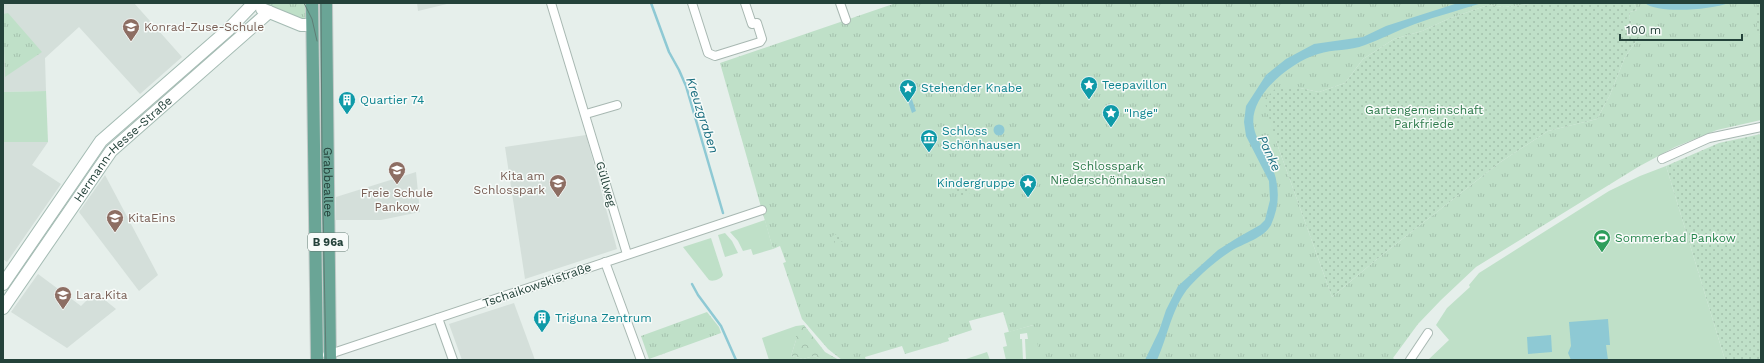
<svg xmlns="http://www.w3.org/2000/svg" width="1764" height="363" viewBox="0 0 1764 363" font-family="'Work Sans',sans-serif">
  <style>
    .built { fill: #d4dfda }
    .grass { fill: #bfe0c8 }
    .forest { fill: url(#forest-crowns) }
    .park { fill: url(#park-tufts) }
    .garden { fill: url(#garden-dots) }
    .water { fill: #8ec9d4 }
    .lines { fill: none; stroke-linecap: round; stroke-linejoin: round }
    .stream { stroke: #8ec9d4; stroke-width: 2.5 }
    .minor-casing { stroke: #a8b8b2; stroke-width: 10 }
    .secondary-casing { stroke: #a4bbb3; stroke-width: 14 }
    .primary-casing { stroke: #c2cac8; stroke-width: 14 }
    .minor { stroke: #fff; stroke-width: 8 }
    .secondary { stroke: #fff; stroke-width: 12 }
    .primary { stroke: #6aa596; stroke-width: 12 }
    .tram { stroke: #5f7d75; stroke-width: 1 }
    .labels { text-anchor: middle; stroke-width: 3; stroke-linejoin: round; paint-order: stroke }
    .shield { fill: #f7fbf9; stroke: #637a73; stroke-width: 1 }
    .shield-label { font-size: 11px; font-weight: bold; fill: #24423a }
    .education-label { font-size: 12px; fill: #785e54; stroke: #f7fbf9; text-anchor: start }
    .culture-label { font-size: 12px; fill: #0d838f; stroke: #f7fbf9; text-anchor: start }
    .park-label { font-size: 12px; fill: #2d7a4b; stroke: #f7fbf9 }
    .street-label { font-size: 12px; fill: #24423a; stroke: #f7fbf9 }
    .leisure-label { font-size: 12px; fill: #27864d; stroke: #f7fbf9; text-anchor: start }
    .water-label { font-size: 13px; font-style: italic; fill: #1c6f80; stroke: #f7fbf9 }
  </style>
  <defs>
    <pattern id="forest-crowns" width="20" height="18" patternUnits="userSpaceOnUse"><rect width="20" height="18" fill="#bfe0c8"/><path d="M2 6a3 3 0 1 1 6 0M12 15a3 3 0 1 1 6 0" fill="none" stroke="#a4c1ad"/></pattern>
    <pattern id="park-tufts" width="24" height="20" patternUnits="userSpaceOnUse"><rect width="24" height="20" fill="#bfe0c8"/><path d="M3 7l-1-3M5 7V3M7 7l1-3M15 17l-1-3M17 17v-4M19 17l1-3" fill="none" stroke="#a4c1ad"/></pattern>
    <pattern id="garden-dots" width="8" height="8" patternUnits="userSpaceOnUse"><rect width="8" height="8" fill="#bfe0c8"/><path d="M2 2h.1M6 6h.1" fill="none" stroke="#a4c1ad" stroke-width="1.8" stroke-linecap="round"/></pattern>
  </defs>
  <rect width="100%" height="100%" fill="#e6efeb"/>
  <g class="built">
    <polygon points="3,3 134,3 182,57 140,94 79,27 45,58 46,91 3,92"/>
    <polygon points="417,3 451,3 418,11"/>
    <polygon points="586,135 617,249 525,279 505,147"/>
    <polygon points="3,142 48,142 32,165 61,184 7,262 3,259"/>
    <polygon points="416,172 420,212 381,220 336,220 336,197"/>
    <polygon points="105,175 158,275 139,291 79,212"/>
    <polygon points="38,274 81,306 95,292 116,309 67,348 11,312"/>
    <polygon points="514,303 535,360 462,360 449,324"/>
  </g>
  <g class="grass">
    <polygon points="46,91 48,142 3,142 3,92"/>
    <polygon points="1666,166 1725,360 1428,360 1449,340 1436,325 1447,308 1470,287 1469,285 1479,273 1609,191 1640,176"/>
    <polygon points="765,220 773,249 753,255 751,249 743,251 738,241 730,232"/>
    <polygon points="725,233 732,241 738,253 725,257 718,235"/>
    <path d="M711,238L723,275C721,279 713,282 709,280L683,247Z"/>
    <polygon points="1048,321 1091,360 1026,360 1025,339 1028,339 1027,333 1020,334 1020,339 1022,339 1023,360 1006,360 1003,347 1007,346 1004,333"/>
    <polygon points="796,326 796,340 791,356 803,359 814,356 822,360 769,360 762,338"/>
    <polygon points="987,352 990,360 966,360 966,359"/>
  </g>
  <polygon class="forest" points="804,325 825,352 839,360 822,360 814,356 803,359 791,356 796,340 796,326"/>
  <g class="park">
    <polygon points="264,3 308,3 307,17 304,19 295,17"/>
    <polygon points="896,3 1537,3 1505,7 1488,5 1448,19 1422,31 1394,39 1363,59 1345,83 1319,92 1300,88 1276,141 1332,297 1377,259 1499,163 1548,131 1597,119 1610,95 1625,57 1640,36 1629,18 1630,12 1637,10 1634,3 1757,3 1757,33 1761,35 1761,120 1717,130 1675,147 1638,167 1476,267 1441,300 1418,324 1393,358 1395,360 1041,360 1033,325 1009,332 1003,312 969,321 972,330 948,338 949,341 905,354 902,346 865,357 866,360 842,360 828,349 802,319 783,263 786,262 780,246 773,249 720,63"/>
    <polygon points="8,13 42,52 5,77 3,14"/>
    <polygon points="707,312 719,327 721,333 649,359 641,336"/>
  </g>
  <g class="garden">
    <polygon points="1537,3 1634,3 1637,10 1630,12 1629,18 1640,36 1625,57 1610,95 1597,119 1548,131 1499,163 1377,259 1332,297 1276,141 1264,100 1277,87 1300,88 1319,92 1345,83 1363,59 1394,39 1422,31 1448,19 1488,5 1505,7"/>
    <polygon points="1757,3 1761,3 1761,35 1757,34"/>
    <polygon points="1761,134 1761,360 1725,360 1666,166 1719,143"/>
    <polygon points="966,181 970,193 958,197 954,185"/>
    <polygon points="840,233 843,241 835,244 832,236"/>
  </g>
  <g class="water">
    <path d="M1458,3H1482C1460,10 1437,16 1415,24C1398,30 1382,39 1365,45C1350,51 1333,49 1318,54C1291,62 1247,96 1254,128C1256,138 1262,146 1267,155C1279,178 1282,201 1271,225C1264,238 1244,243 1231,251C1217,260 1201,274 1190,286C1172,306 1168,336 1157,360H1145L1159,331L1166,310L1178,286L1218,250L1237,238L1260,225L1265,220L1270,200L1269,181L1246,136L1244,122L1246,106L1266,75L1286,59L1314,44L1363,37L1386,26Z"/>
    <path d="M1645,3H1728C1712,10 1657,14 1645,3Z"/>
    <polygon points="906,82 916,111 912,113 902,84"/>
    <circle cx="999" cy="130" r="5.5"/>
    <polygon points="1608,319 1610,345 1606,345 1608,360 1571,360 1568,353 1571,346 1569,322"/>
    <polygon points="1551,335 1552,352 1528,354 1527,337"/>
  </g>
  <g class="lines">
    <g class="stream">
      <polyline points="651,3 669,52 679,70 686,86 723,213"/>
      <polyline points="692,284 698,295 721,326 736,360"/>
    </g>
    <defs>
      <g id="minor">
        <polyline points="551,3 627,254"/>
        <polyline points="692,3 708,53 715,56 760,42 762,39 757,23 752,24 745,3"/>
        <polyline points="840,3 846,20"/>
        <polyline points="586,114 617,105"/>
        <polyline points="1662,159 1709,138 1761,127"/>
        <polyline points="605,262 641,360"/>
        <polyline points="438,318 453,360"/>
        <polyline points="327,355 762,210"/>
        <polyline points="1410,360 1428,333"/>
      </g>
      <g id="secondary">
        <polyline points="262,9 301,25 312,25"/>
        <polyline points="3,284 101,141 228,30 253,4"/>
        <path id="s1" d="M3,308L111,151L269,12"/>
      </g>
      <g id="primary">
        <polyline points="312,3 317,360"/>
        <path id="s2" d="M326,3L330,360"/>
      </g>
    </defs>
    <use href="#minor" class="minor-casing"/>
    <use href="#secondary" class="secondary-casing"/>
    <use href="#primary" class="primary-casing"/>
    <use href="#minor" class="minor"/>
    <use href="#secondary" class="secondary"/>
    <use href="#primary" class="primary"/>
    <g class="tram">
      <polyline points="304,3 312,19 317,41"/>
      <polyline points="321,3 322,162 326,360"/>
    </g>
  </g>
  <defs>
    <symbol id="university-pin" viewBox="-11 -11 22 30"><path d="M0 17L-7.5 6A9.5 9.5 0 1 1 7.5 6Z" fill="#8d6e63" stroke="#f7fbf9"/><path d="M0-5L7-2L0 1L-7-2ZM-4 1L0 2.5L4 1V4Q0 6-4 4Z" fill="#fff"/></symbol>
    <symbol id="sight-pin" viewBox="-11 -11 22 30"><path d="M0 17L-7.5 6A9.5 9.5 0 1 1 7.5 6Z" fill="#0f9aa8" stroke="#f7fbf9"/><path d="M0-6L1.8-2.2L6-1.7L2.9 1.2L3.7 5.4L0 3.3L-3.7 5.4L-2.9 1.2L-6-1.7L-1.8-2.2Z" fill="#fff"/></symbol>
    <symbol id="building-pin" viewBox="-11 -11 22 30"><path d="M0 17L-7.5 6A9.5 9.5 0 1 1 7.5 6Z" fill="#0f9aa8" stroke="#f7fbf9"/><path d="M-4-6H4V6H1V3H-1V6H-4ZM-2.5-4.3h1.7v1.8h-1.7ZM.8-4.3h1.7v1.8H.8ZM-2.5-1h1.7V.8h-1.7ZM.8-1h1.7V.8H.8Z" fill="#fff"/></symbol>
    <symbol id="museum-pin" viewBox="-11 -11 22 30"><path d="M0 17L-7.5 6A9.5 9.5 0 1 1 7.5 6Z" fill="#0f9aa8" stroke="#f7fbf9"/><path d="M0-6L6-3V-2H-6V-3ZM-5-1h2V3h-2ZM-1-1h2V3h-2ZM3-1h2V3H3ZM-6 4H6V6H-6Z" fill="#fff"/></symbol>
    <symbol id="school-pin" viewBox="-11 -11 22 30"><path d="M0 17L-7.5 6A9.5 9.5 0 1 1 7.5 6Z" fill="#8d6e63" stroke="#f7fbf9"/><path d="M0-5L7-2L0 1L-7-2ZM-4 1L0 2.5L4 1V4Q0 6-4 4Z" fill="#fff"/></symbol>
    <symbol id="stadium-pin" viewBox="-11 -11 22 30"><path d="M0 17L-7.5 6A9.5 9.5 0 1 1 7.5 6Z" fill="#2e9e5b" stroke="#f7fbf9"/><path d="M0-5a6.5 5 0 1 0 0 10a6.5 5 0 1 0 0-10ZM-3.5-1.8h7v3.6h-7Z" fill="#fff"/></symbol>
  </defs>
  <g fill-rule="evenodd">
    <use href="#university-pin" x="121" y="17" width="20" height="27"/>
    <use href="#sight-pin" x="1079" y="75" width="20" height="27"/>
    <use href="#sight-pin" x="898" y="78" width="20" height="27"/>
    <use href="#building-pin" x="337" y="90" width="20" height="27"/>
    <use href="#sight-pin" x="1101" y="103" width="20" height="27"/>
    <use href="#museum-pin" x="919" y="128" width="20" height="27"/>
    <use href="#school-pin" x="387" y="160" width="20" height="27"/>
    <use href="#school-pin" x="548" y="173" width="20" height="27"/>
    <use href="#sight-pin" x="1018" y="173" width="20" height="27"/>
    <use href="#school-pin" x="105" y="208" width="20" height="27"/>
    <use href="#stadium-pin" x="1592" y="228" width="20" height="27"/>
    <use href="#school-pin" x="53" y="285" width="20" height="27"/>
    <use href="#building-pin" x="532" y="308" width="20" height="27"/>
  </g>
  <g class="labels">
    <rect class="shield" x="308" y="233" width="40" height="18" rx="3"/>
    <g class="shield-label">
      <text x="328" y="246">B 96a</text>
    </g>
    <g class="education-label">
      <text x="144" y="31">Konrad-Zuse-Schule</text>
      <text x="545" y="180" text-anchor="end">Kita am<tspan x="545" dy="14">Schlosspark</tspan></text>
      <text x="397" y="197" text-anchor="middle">Freie Schule<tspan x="397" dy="14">Pankow</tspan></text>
      <text x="128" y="222">KitaEins</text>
      <text x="76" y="299">Lara.Kita</text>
    </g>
    <g class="culture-label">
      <text x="1102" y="89">Teepavillon</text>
      <text x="921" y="92">Stehender Knabe</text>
      <text x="360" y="104">Quartier 74</text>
      <text x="1124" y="117">"Inge"</text>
      <text x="942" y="135">Schloss<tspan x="942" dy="14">Schönhausen</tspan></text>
      <text x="1015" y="187" text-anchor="end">Kindergruppe</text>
      <text x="555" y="322">Triguna Zentrum</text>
    </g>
    <g class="park-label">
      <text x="1424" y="114">Gartengemeinschaft<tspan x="1424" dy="14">Parkfriede</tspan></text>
      <text x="1108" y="170">Schlosspark<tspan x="1108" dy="14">Niederschönhausen</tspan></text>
    </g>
    <g class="street-label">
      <text dy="4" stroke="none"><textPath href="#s1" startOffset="200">Hermann-Hesse-Straße</textPath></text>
      <text dy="4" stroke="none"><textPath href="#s2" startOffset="179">Grabbeallee</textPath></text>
      <text transform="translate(606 184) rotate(74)" y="4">Güllweg</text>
      <text transform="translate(537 285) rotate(-19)" y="4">Tschaikowskistraße</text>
    </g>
    <g class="leisure-label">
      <text x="1615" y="242">Sommerbad Pankow</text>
    </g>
    <g class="water-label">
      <text transform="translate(703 115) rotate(72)" y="5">Kreuzgraben</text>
      <text transform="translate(1270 153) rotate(65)" y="5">Panke</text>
    </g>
  </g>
  <rect width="1764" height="363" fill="none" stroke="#24423a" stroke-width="8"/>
  <path d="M1620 34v6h122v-6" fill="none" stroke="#24423a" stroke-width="2"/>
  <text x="1626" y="34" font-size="12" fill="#24423a" stroke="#f7fbf9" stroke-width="3" paint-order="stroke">100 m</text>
</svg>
